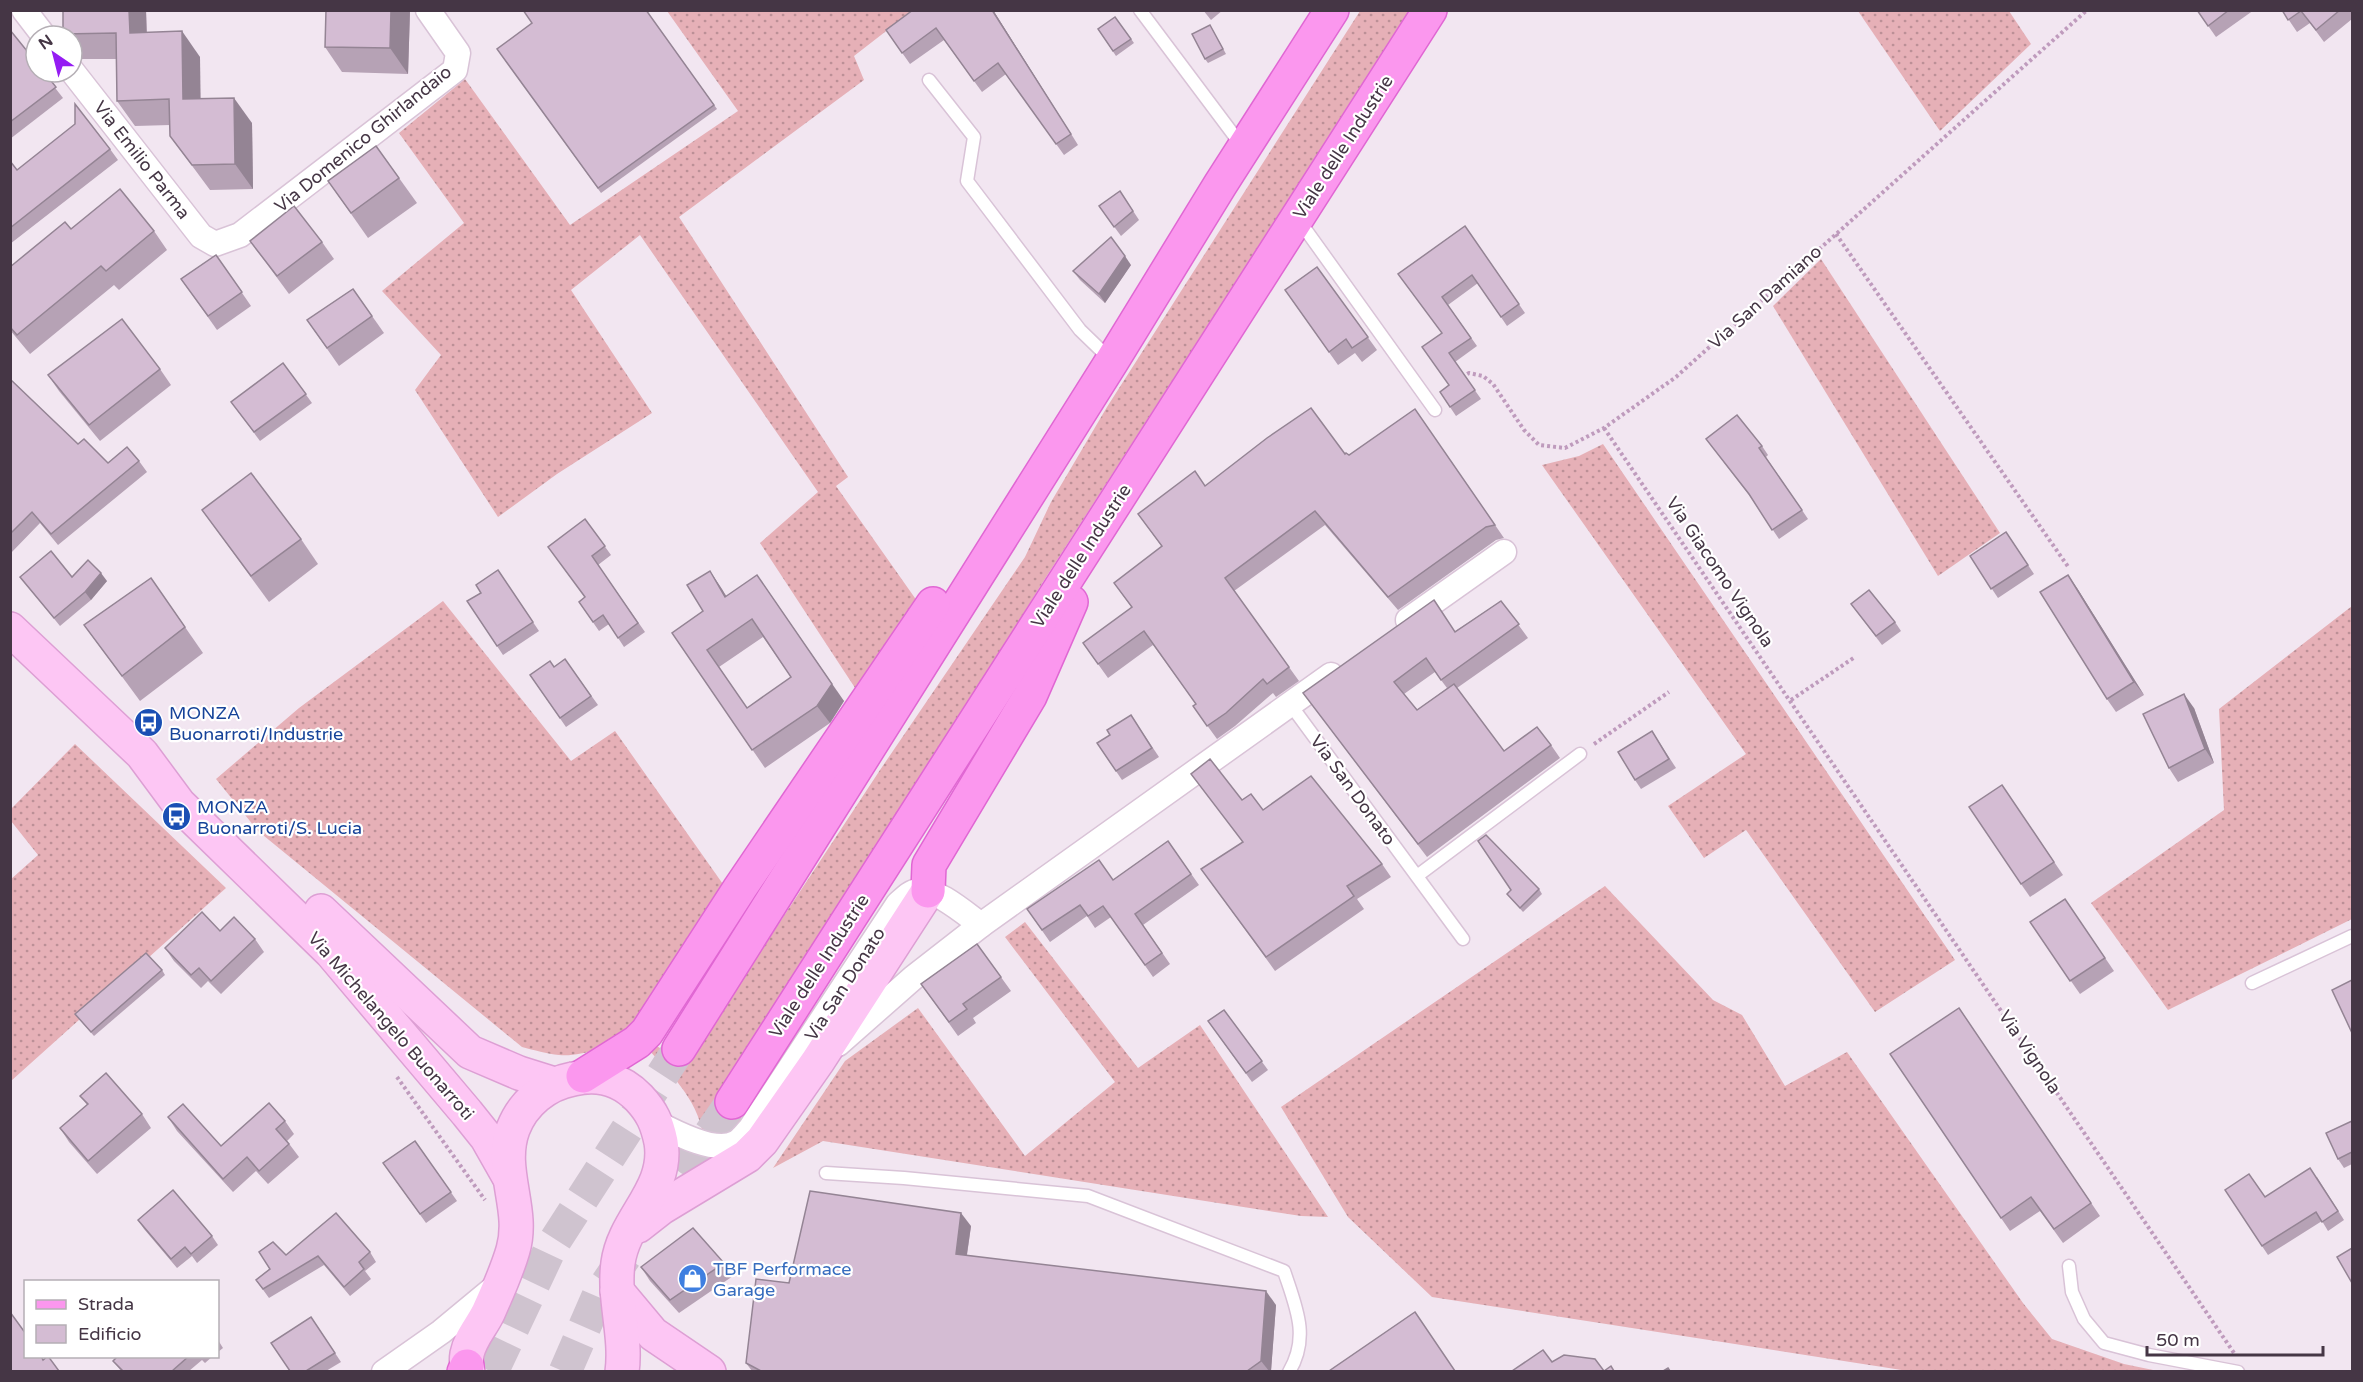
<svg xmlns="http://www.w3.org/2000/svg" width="2363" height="1382" viewBox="0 0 2363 1382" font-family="'Varela Round',sans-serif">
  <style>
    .grass { fill: url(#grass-dots) }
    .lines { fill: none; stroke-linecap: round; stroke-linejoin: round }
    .primary-tunnel { stroke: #cfc3cf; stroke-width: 33; stroke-dasharray: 33 16; stroke-linecap: butt }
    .lane-casing { stroke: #d9c3d7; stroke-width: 15 }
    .street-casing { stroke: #d9c3d7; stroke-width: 27 }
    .secondary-casing { stroke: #dd9fd4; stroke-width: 36 }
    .primary-casing { stroke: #e067d3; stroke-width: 36 }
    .path { stroke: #bf9bbd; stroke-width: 4; stroke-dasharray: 3 3; stroke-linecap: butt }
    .lane { stroke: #fff; stroke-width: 12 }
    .street { stroke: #fff; stroke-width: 24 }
    .secondary { stroke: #fdc6f4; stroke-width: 33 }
    .primary { stroke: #fb97ee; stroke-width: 33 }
    .wall { fill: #b6a2b5; fill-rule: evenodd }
    .shaded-wall { fill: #948494 }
    .building { fill: #d4bcd3; stroke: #948494; stroke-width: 1.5; fill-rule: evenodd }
    .labels { text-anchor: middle; stroke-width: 4.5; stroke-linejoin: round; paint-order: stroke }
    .street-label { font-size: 18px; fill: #453645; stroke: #fff }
    .transit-label { font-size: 18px; fill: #164399; stroke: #fff; text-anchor: start }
    .shop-label { font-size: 18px; fill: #366cbe; stroke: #fff; text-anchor: start }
  </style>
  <defs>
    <pattern id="grass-dots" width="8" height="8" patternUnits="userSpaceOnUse" patternTransform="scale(1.5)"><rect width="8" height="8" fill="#e6b0b7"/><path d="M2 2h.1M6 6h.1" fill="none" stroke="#bc9097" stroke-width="1.8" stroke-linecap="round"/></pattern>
  </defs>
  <rect width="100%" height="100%" fill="#f2e6f1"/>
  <g class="grass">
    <polygon points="667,11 912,11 854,56 864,80 679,217 848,477 836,486 922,608 861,697 760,543 818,492 640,235 571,290 652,413 557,474 498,517 415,390 441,355 382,291 464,223 399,133 465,79 570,225 738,111"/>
    <path d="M1360,11H1410L1041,585L963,713L715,1097L748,1123C733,1132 721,1134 703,1134C697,1099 670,1073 647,1048L651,1043L687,1063L880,770L1025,557L1051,502L1107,407Z"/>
    <polygon points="1858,11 2009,11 2031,44 1940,131"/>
    <polygon points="1821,259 2000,533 1938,576 1773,306"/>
    <polygon points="1603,444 1955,960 1875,1012 1746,830 1704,858 1668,806 1746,754 1542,465 1579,456"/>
    <path d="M443,601L571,761L615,731L725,887L641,1014C636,1020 632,1028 626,1033C609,1047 581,1057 559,1055C547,1054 534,1050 522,1047L258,831L216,779L299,708Z"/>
    <polygon points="2352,606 2352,919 2168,1010 2091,903 2224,810 2219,709"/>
    <polygon points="75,744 226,888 11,1081 10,880 38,855 11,821 11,809"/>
    <polygon points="1605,886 1713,1000 1742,1015 1785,1086 1847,1052 2023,1303 2052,1339 2124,1364 2158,1371 1908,1371 1432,1297 1348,1217 1281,1107"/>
    <polygon points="1025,922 1138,1068 1200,1025 1328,1217 1301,1216 823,1141 773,1168 845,1061 918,1008 1025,1156 1115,1082 1005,937"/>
  </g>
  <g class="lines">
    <g class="primary-tunnel">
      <polyline points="654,1214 732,1102"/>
      <polyline points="492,1372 551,1247 679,1049"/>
      <polyline points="565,1372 598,1296 627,1254"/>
    </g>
    <defs>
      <g id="lane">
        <polyline points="1140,10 1242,146"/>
        <polyline points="929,80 974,137 967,181 1080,330 1111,360"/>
        <polyline points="1298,219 1435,410"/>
        <polyline points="1290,704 1463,939"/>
        <polyline points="1417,876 1580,754"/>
        <polyline points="2252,983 2352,936"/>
        <path d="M826,1173L904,1178L1088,1196L1284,1271C1296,1307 1310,1337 1289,1372"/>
        <polyline points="2069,1266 2072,1292 2084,1319 2104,1343 2149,1355 2238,1372"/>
      </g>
      <g id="street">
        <polyline points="24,10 44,36"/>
        <polyline points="72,71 201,236 215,244 240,235 455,70 458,53 428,10"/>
        <polyline points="1408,620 1504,552"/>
        <polyline points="838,1044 913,978 981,925 1331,675"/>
        <path d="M657,1123C676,1133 717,1155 737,1142C742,1139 746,1133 750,1129L898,904C904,899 910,892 918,891C935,887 967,915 981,925"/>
        <polyline points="384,1372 441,1332 499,1284"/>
      </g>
      <g id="secondary">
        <polyline points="10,629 142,754 179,804 331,952 467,1113 487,1138 508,1175"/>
        <polyline points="321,911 470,1052 519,1073 554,1084"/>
        <polyline points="638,1226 661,1208 747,1156 762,1141 818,1061 928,891"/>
        <polyline points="617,1291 653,1334 709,1372"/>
        <path d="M468,1372C466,1365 466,1360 467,1354C470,1339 481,1327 488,1313C497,1293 507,1271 513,1250C525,1209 498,1170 513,1129C523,1103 546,1084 573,1079C597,1073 621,1079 639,1098C652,1112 657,1123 661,1142C669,1190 624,1218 618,1263C613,1299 627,1336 622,1372"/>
      </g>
      <g id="primary">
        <polyline points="928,891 929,865 1030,696 1071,602"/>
        <polyline points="679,1049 1112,361 1220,185 1332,10"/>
        <polyline points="583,1076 637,1042 647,1032 740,888 933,604"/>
        <polyline points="732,1102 1430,10"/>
        <polyline points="464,1372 467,1366"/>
      </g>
    </defs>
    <use href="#lane" class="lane-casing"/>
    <use href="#street" class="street-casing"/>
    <use href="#secondary" class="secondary-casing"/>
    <use href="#primary" class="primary-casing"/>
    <g class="path">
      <polyline points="1836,234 2069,568"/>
      <polyline points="1462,377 1469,373 1483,376 1493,384 1524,430 1539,445 1565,448 1604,428 1676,377 2087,10"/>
      <polyline points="1604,428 2234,1353"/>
      <polyline points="1791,700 1855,657"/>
      <polyline points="1594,744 1669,692"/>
      <polyline points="397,1077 485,1200"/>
    </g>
    <use href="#lane" class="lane"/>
    <use href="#street" class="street"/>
    <use href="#secondary" class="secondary"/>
    <use href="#primary" class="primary"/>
  </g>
  <g class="wall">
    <polygon points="63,10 146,10 147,32 200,57 200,98 252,123 253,189 210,190 170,136 170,125 135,126 117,101 116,59 81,59 72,46 72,36 65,36 63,34"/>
    <polygon points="410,10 408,74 342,72 325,47"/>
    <polygon points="646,10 717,109 601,193 497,49"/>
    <polygon points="993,10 1078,145 1064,155 1006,74 982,92 944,40 910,64 886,30"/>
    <polygon points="1203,10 1223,10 1211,20"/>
    <polygon points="2197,10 2254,10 2216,37"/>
    <polygon points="2282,10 2352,10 2352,19 2324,42 2310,23 2297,32"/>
    <polygon points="1115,17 1134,43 1116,56 1098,29"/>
    <polygon points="1210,25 1226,54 1208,63 1205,59"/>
    <polygon points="10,30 63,98 10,139"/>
    <polygon points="376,146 417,203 368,238 328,181"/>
    <polygon points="110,149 118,160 10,244 10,161 17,170"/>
    <polygon points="1120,191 1139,220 1121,236 1099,206"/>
    <polygon points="1465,226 1525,313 1507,326 1478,283 1448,305 1477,346 1455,362 1481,399 1456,416 1440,392 1449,385 1442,333 1398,274"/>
    <polygon points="71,229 154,231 167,250 119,290 114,285 30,354 10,330 10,267"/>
    <polygon points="250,241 322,242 334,259 289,294"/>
    <polygon points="216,255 251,306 217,330 181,279"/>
    <polygon points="1131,265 1105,303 1080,280 1073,271"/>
    <polygon points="1317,267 1377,350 1362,362 1355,353 1338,365 1285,290"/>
    <polygon points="353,289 384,333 339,366 307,320"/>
    <polygon points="283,363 312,403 260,441 231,402"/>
    <polygon points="160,369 171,385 100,441 59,391 48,375"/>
    <polygon points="10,379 78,444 108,463 139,461 147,472 58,545 40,523 10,554"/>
    <polygon points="1415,409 1504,538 1496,540 1398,610 1325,525 1234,591 1299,681 1276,697 1273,693 1235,726 1217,739 1193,706 1196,704 1153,645 1108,678 1083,643 1132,608 1114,583 1162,547 1138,514 1205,486 1345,454 1349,455"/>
    <polygon points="1706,439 1762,446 1768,455 1766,457 1808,519 1779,539 1752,499"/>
    <polygon points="202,510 301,539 318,564 269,602"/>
    <polygon points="585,519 611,555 598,565 645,632 624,647 609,624 599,631 579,602 585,597"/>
    <polygon points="2006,532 2034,574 1998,598 1970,556"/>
    <polygon points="498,570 539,631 503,655 467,601 481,593"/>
    <path d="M710,571L726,596L844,701L830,723L765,768L672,633L703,611ZM763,637L791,677L747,708L719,667Z"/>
    <polygon points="20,577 107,581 91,600 60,626"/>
    <polygon points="151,578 203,653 140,701 84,625"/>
    <polygon points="2077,588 2144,695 2116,712 2107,699"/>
    <path d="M1501,601L1528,638L1457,688L1504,751L1551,745L1560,758L1427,857L1303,693L1455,631ZM1435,672L1447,688L1417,710L1404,694Z"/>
    <polygon points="1851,604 1895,622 1901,631 1882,645"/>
    <polygon points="565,659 598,705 566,727 530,675 554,667"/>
    <polygon points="2194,708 2214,763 2178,782 2169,768"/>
    <polygon points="1137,724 1159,757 1122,780 1097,743"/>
    <polygon points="1652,731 1676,768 1641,789 1635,780"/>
    <polygon points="1191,774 1242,800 1382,864 1391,877 1357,899 1364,909 1275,971 1201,869 1243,842"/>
    <polygon points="2002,785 2063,875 2030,897 2021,884"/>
    <polygon points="1168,841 1199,885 1143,925 1170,964 1153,977 1111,917 1095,928 1087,916 1050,942 1027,909 1113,880"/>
    <polygon points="1539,889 1542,894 1523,912 1507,894"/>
    <polygon points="2065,899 2114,971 2080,994 2030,922"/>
    <polygon points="220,931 255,939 264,952 221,994 208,981 201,988 174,961 165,948"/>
    <polygon points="977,944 1011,991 973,1018 976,1023 958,1036 921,984"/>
    <polygon points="162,970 165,975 94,1036 75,1014"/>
    <polygon points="1959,1008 2100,1216 2063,1243 2040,1211 2010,1231 2001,1218"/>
    <polygon points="1224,1010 1268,1070 1252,1082 1208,1021"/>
    <polygon points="80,1096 142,1114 151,1128 97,1174 69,1142 60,1128 87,1105"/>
    <polygon points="168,1117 221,1146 285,1121 294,1134 287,1141 299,1157 268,1184 256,1171 233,1192 177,1131"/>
    <polygon points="2352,1121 2352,1164 2344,1168 2338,1159"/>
    <polygon points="415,1141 457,1201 426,1223 383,1163"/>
    <polygon points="2317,1177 2344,1220 2328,1231 2322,1221 2268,1255 2262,1246 2265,1197"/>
    <polygon points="138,1220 212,1236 218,1245 197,1263 192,1256 177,1268 144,1229"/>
    <polygon points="971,1226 967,1255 1276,1305 1271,1371 752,1371 746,1363 789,1283"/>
    <polygon points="370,1252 376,1262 365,1271 371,1279 350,1296 324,1265 269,1298 256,1280 286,1255"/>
    <polygon points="724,1263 733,1276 679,1313 650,1281 641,1267"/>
    <polygon points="311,1317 341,1362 326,1371 290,1371"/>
    <polygon points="218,1340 223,1348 218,1352"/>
    <polygon points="118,1356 213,1356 205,1363 202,1360 189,1371 121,1371 113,1361"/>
  </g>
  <g class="shaded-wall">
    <polygon points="129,10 146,10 147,58 130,33"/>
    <polygon points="391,10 410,10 408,74 390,48"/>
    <polygon points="992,10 993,10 1078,145 1071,134"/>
    <polygon points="182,31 200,57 201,124 183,99"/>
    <polygon points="234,98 252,123 253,189 235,164"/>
    <polygon points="1125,256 1131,265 1105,303 1099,294"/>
    <polygon points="710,571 722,589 737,614 725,597"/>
    <polygon points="101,573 107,581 91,600 85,592"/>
    <polygon points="757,575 844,701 830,723 817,706"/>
    <polygon points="2068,575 2077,588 2144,695 2134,682"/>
    <polygon points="2184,694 2194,708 2214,763 2205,749"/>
    <polygon points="961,1213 971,1226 965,1267 956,1254"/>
    <polygon points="1266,1291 1276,1305 1271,1371 1269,1371 1261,1361"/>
  </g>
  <g class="building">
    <polygon points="63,10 129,10 130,33 182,31 183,99 234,98 235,164 192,165 170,136 169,99 117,101 116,33 63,34"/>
    <polygon points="326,10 391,10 390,48 325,47"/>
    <polygon points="523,10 646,10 714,105 598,188 497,49 532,23"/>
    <polygon points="913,10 992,10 1071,134 1056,144 998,63 974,81 936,28 902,53 886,30"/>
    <polygon points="2197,10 2229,10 2208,26"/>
    <polygon points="2282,10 2340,10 2316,30 2301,11 2288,20"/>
    <polygon points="1115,17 1131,39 1113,51 1098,29"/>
    <polygon points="1210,25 1223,49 1205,59 1192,34"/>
    <polygon points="10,30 36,62 36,72 44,72 56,87 10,122"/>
    <polygon points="75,104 110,149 10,228 10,161 17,170 75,124"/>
    <polygon points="376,146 399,178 351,213 328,181"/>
    <polygon points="120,189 154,231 106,271 101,266 17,335 10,327 10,267 65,222 71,229"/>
    <polygon points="1120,191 1133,211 1114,227 1099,206"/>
    <polygon points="294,206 322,242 277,276 250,241"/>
    <polygon points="1465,226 1519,304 1501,317 1472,275 1442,297 1471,338 1449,353 1475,390 1450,407 1440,392 1449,385 1422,347 1442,333 1398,274"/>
    <polygon points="1111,237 1125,256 1099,294 1073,271"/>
    <polygon points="216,255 242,292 208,316 181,279"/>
    <polygon points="1317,267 1368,337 1352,348 1346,339 1329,352 1285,290"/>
    <polygon points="353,289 372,316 327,348 307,320"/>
    <polygon points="122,319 160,369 89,425 48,375"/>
    <polygon points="283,363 306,394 254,432 231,402"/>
    <polygon points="10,379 78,444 84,439 108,463 127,447 139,461 51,534 32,512 10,534"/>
    <polygon points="1311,408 1345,454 1346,453 1349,455 1415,409 1495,525 1486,527 1388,597 1315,511 1225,578 1289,667 1267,684 1263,679 1226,713 1207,726 1193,706 1196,704 1144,631 1098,664 1083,643 1132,607 1114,583 1162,546 1138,514 1195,471 1205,486 1267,438"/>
    <polygon points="1737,415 1762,446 1759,448 1802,510 1772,530 1749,494 1706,439"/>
    <polygon points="251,473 301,539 251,576 202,510"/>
    <polygon points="585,519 605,546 592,556 638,623 618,638 603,615 593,622 579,602 585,597 548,547"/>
    <polygon points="2006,532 2028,565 1991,589 1970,556"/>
    <polygon points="51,551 72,577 88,560 101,573 85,592 54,618 20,577"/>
    <polygon points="498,570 533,622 497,646 467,601 481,593 476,585"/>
    <path d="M710,571L725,597L757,575L832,684L817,706L752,750L672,633L703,611L687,585ZM752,619L791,677L747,708L707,650Z"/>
    <polygon points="2068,575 2134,682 2107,699 2040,592"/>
    <polygon points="151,578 185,627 122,676 84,625"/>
    <polygon points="1869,590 1895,622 1876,636 1851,604"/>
    <polygon points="1434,600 1455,632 1501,601 1519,624 1441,680 1426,658 1394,682 1417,710 1454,684 1504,751 1537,727 1551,745 1418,844 1303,693"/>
    <polygon points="565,659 591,696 560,718 530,675 550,661 554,667"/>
    <polygon points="2184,694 2205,749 2169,768 2143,714"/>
    <polygon points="1131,715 1152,748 1116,771 1097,743 1110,735 1107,730"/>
    <polygon points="1652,731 1669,759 1635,780 1618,752"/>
    <polygon points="1210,759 1242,800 1251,794 1263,810 1311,776 1382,864 1347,886 1354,896 1266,957 1201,869 1243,842 1191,774"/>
    <polygon points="2002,785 2054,862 2021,884 1969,807"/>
    <polygon points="1486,835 1539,889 1520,908 1507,894 1511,890 1478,841"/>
    <polygon points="1168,841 1191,874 1135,914 1162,953 1145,965 1103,906 1088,916 1080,905 1042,930 1027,909 1099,860 1113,880"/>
    <polygon points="2065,899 2105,958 2070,981 2030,922"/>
    <polygon points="202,912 220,931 234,917 255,939 211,981 199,968 191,975 165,948"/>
    <polygon points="977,944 1001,977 963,1004 967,1009 949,1022 921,984"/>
    <polygon points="146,953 162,970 91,1032 75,1014"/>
    <polygon points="2352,980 2352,1033 2332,990"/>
    <polygon points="1959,1008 2091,1203 2054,1229 2031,1197 2001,1218 1890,1054"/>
    <polygon points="1224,1010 1262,1061 1246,1073 1208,1021"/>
    <polygon points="106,1073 142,1114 88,1161 60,1128 88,1104 80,1096"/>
    <polygon points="269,1103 285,1121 276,1129 289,1144 259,1171 247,1157 223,1179 168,1117 183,1104 221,1146"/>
    <polygon points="2352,1121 2352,1152 2338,1159 2326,1133"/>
    <polygon points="415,1141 451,1192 420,1214 383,1163"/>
    <polygon points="2310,1168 2338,1211 2322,1222 2316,1212 2262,1246 2225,1190 2249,1174 2265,1197"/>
    <polygon points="173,1190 212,1236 191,1254 185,1247 171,1259 138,1220"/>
    <polygon points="810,1191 961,1213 956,1254 1266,1291 1261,1361 1247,1371 761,1371 746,1363 756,1279 789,1283"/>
    <polygon points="336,1213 370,1252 359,1262 364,1269 344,1287 318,1256 263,1289 256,1280 270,1269 259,1252 273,1242 286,1255"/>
    <polygon points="693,1228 724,1263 670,1300 641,1267"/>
    <polygon points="2352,1248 2352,1283 2337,1257"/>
    <polygon points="10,1312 26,1334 26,1356 41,1356 43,1360 48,1356 59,1371 10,1371"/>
    <polygon points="1415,1312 1455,1371 1329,1371"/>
    <polygon points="311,1317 335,1353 306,1371 290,1371 271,1343"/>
    <polygon points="1543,1350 1552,1362 1564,1355 1595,1359 1604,1371 1611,1366 1614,1371 1512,1371"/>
    <polygon points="118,1356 189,1356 172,1371 123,1371 113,1361"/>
    <polygon points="1668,1368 1670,1371 1663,1371"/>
  </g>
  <defs>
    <symbol id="bus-disc" viewBox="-11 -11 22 22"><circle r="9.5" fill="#1a4fb4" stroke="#fff"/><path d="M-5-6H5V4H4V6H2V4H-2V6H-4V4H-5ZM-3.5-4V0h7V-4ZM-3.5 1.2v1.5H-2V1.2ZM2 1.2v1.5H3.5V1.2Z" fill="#fff"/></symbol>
    <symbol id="shop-disc" viewBox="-11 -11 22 22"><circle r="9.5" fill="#3f7fe0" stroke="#fff"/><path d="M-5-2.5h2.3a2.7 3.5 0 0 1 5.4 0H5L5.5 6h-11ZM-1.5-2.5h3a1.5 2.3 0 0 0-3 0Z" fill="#fff"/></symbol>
  </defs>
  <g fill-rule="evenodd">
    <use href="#bus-disc" x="132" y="706" width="33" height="33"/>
    <use href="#bus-disc" x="160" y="800" width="33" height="33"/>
    <use href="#shop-disc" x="676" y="1262" width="33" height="33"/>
  </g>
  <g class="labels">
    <g class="street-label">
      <text transform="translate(363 139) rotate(-39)" y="6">Via Domenico Ghirlandaio</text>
      <text transform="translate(1343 147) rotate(-57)" y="6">Viale delle Industrie</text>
      <text transform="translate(142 160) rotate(52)" y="6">Via Emilio Parma</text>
      <text transform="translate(1765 297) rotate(-42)" y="6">Via San Damiano</text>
      <text transform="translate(1081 556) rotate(-57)" y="6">Viale delle Industrie</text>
      <text transform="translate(1720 572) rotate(56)" y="6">Via Giacomo Vignola</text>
      <text transform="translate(1353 790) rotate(54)" y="6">Via San Donato</text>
      <text transform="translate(819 966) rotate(-57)" y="6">Viale delle Industrie</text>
      <text transform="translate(845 984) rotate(-57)" y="6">Via San Donato</text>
      <text transform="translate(391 1026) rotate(49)" y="6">Via Michelangelo Buonarroti</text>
      <text transform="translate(2030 1052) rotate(56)" y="6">Via Vignola</text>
    </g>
    <g class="transit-label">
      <text x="169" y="719">MONZA<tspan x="169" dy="21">Buonarroti/Industrie</tspan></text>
      <text x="197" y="813">MONZA<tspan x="197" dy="21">Buonarroti/S. Lucia</tspan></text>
    </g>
    <g class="shop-label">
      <text x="713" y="1275">TBF Performace<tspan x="713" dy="21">Garage</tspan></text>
    </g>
  </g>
  <rect width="2363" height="1382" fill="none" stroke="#453645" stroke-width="24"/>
  <rect x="24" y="1280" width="195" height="78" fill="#ffffff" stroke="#b5afb5" stroke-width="1.5"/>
  <rect x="36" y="1300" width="30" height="9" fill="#fb97ee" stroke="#b5afb5" stroke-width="1.5"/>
  <text x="78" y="1310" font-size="18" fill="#453645">Strada</text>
  <rect x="36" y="1325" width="30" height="18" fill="#d4bcd3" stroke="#b5afb5" stroke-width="1.5"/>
  <text x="78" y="1340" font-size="18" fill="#453645">Edificio</text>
  <g transform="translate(54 54) rotate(325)"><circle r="28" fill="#ffffff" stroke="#b5afb5" stroke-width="1.5"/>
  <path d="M0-4.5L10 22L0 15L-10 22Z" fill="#951cf3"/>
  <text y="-9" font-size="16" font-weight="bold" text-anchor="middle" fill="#453645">N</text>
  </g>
  <path d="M2147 1346v9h176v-9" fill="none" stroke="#453645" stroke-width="3"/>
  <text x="2156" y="1346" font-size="18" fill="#453645" stroke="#ffffff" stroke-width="4.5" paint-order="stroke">50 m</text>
</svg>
